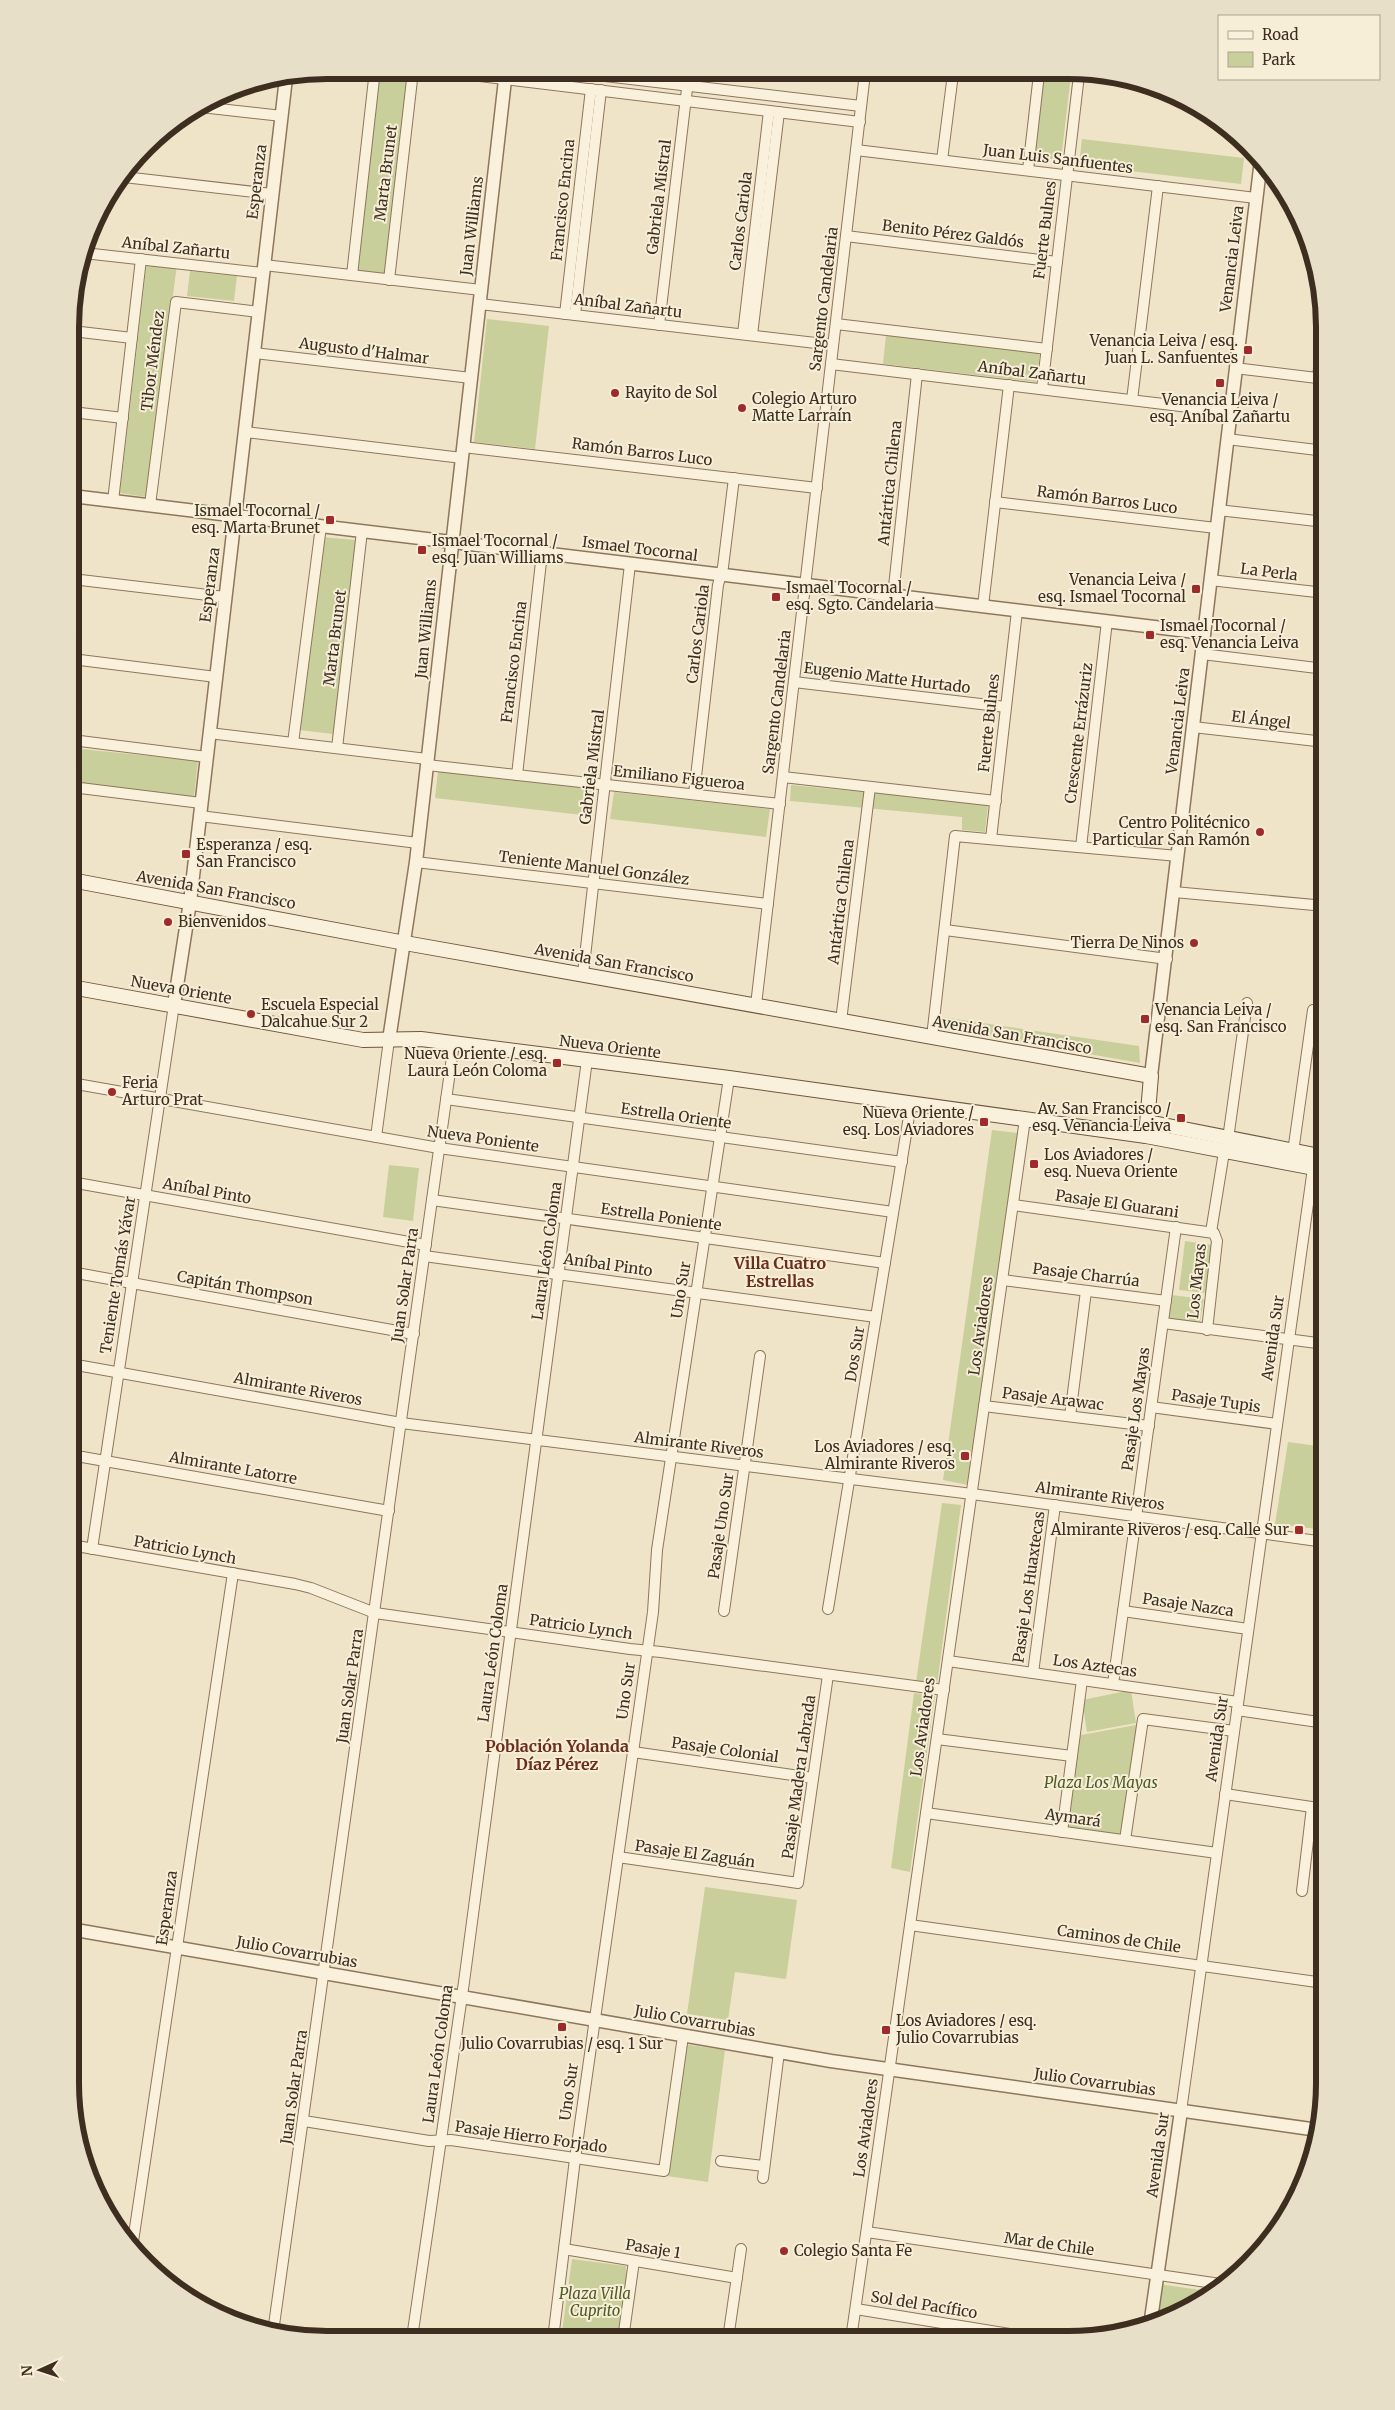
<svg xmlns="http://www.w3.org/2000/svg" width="1395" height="2410" viewBox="0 0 1395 2410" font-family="Merriweather,serif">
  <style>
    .green { fill: #c9cf9b }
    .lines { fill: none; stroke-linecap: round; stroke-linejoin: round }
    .minor-casing { stroke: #8d765c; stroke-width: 12 }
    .tertiary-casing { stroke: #8d765c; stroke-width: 15 }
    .secondary-casing { stroke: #6f573f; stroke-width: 16 }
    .minor { stroke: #faf1dc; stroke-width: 10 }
    .tertiary { stroke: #faf1dc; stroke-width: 12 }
    .secondary { stroke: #faf1dc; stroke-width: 14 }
    .poi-dot { fill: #9e2a2b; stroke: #f7eed8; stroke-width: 2 }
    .labels { text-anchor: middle; stroke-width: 4; stroke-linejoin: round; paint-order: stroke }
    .street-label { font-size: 15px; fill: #3d2e20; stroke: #f7eed8 }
    .poi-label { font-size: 15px; fill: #3d2e20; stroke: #f7eed8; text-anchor: start }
    .park-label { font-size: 15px; font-style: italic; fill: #4d5a26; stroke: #f7eed8 }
    .neighbourhood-label { font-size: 16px; font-weight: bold; fill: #6b2e1e; stroke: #f7eed8 }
    .rim { fill: none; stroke: #3d2e20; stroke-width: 6 }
  </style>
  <rect width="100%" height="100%" fill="#f0e4c8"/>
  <g class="green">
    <polygon points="379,71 408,75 385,275 355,271"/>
    <polygon points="1044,74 1071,75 1061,160 1034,157"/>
    <polygon points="1082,139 1244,158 1241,184 1079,165"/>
    <polygon points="147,261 177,265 146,497 120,493"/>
    <polygon points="190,271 237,276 234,301 187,296"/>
    <polygon points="487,319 549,326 535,449 474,442"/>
    <polygon points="886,334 1040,352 1036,382 883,364"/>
    <polygon points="322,537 356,540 333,734 299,730"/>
    <polygon points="72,748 198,761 194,797 72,784"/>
    <polygon points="438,771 594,789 591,816 435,798"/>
    <polygon points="791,785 988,804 985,832 962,830 962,817 790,801"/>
    <polygon points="614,792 770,809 766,837 610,819"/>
    <polygon points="942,1017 1139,1046 1140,1063 941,1028"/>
    <polygon points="992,1130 1018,1133 968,1485 943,1480"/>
    <polygon points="389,1165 419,1168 413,1221 383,1217"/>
    <polygon points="1185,1241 1212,1245 1206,1293 1179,1290"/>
    <polygon points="1171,1295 1204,1299 1200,1323 1168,1318"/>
    <polygon points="1288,1442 1325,1447 1325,1530 1275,1524"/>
    <polygon points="942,1503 961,1505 937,1685 916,1682"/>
    <polygon points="1131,1690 1136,1723 1087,1732 1082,1700"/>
    <polygon points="914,1693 935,1696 910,1872 891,1868"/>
    <polygon points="1141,1724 1124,1838 1064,1830 1076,1736"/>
    <polygon points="705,1887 797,1900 786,1979 735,1972 728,2020 687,2014"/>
    <polygon points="684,2044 725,2050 708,2182 667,2176"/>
    <polygon points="572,2259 626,2266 627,2286 620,2339 561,2339"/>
    <polygon points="1158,2284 1215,2292 1153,2326"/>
  </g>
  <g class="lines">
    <defs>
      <g id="minor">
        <polyline points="439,71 860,122"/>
        <polyline points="571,72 861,106"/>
        <polyline points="201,107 282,116"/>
        <polyline points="856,150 1256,198"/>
        <polyline points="942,160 953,74"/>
        <polyline points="1028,170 1039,74"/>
        <polyline points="124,177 272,194"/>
        <polyline points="846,236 1057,262"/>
        <polyline points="84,253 263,273"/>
        <polyline points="264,265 481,290"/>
        <polyline points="352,275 375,70"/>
        <polyline points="389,280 413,71"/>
        <polyline points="480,304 833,345"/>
        <polyline points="565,314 591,89"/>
        <polyline points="575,315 601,90"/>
        <polyline points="836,324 1047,349"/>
        <polyline points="659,325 689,72"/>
        <polyline points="72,331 132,338"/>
        <polyline points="743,334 769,111"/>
        <polyline points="752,335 779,112"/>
        <polyline points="254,353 471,378"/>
        <polyline points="831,364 1230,412"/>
        <polyline points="1235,368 1325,379"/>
        <polyline points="1318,378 1323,329"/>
        <polyline points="1042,389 1079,75"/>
        <polyline points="1132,400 1158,186"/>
        <polyline points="72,412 123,418"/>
        <polyline points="245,432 462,458"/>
        <polyline points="1227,439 1325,451"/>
        <polyline points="463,447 817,488"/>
        <polyline points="113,501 141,259"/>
        <polyline points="995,502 1216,528"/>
        <polyline points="150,505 176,302 259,312"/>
        <polyline points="1218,510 1325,522"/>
        <polyline points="72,579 225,597"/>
        <polyline points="1210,580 1325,593"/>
        <polyline points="893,596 917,374"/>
        <polyline points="983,606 1009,385"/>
        <polyline points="1202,654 1325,669"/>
        <polyline points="72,659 216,677"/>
        <polyline points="794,682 1006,707"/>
        <polyline points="1193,727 1325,742"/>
        <polyline points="209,733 427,759"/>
        <polyline points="72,740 207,757"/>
        <polyline points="293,743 321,526"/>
        <polyline points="337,748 362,531"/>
        <polyline points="427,765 780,804"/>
        <polyline points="517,775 542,553"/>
        <polyline points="783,777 996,801"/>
        <polyline points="72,787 201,803"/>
        <polyline points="694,794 718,585 723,567 734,478"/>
        <polyline points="200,816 418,843"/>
        <polyline points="991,839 1017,611"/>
        <polyline points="1081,847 1107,621"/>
        <polyline points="416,862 768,904"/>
        <polyline points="1174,892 1325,906"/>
        <polyline points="945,930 1167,959"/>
        <polyline points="583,974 630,564"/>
        <polyline points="756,1005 865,73"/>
        <polyline points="841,1021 870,787"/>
        <polyline points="932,1037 955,836 1178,856"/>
        <polyline points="71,1083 439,1148 893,1212"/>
        <polyline points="446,1099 902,1162"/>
        <polyline points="376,1137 389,1040"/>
        <polyline points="1228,1139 1247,1003"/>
        <polyline points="1293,1152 1313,1010"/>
        <polyline points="71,1182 426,1245"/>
        <polyline points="432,1200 885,1263"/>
        <polyline points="1013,1205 1214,1233 1217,1241 1207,1330"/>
        <polyline points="1211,1232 1224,1152"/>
        <polyline points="424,1256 876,1317"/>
        <polyline points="71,1272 414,1334"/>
        <polyline points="1003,1280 1166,1301"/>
        <polyline points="1163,1323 1325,1344"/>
        <polyline points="71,1364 401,1423 972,1494 1325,1542"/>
        <polyline points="984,1406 1149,1426"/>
        <polyline points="1151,1407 1277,1424"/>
        <polyline points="1070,1416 1086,1291"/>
        <polyline points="71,1455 389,1511"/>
        <polyline points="71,1545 295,1584 311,1588 375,1613 630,1649 661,1652 944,1690"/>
        <polyline points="92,1549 174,1005"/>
        <polyline points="828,1609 911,1104"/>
        <polyline points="724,1611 760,1356"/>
        <polyline points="1123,1611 1248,1629"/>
        <polyline points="948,1661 1238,1702"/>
        <polyline points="1033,1673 1055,1505"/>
        <polyline points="1113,1684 1176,1227"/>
        <polyline points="1237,1710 1325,1723"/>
        <polyline points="937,1739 1072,1756"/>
        <polyline points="633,1752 813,1778"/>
        <polyline points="1225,1794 1325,1809"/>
        <polyline points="926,1813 1217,1853"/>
        <polyline points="1062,1832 1082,1680"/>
        <polyline points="1125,1840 1143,1719 1234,1731"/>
        <polyline points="618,1857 798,1883 828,1675"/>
        <polyline points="1302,1891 1312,1807"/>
        <polyline points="910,1925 1324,1983"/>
        <polyline points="1181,2111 1314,1161"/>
        <polyline points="304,2121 429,2141 451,2140 664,2171 683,2036"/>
        <polyline points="721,2161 764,2166"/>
        <polyline points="763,2178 779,2052"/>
        <polyline points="867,2232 1227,2285"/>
        <polyline points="132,2248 233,1573"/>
        <polyline points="564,2249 737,2278"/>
        <polyline points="856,2309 1046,2340"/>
        <polyline points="273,2332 454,1043"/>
        <polyline points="412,2338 464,1982 587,1060"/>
        <polyline points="553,2339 575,2159 653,1612 657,1550 729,1078"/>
        <polyline points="623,2339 634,2261"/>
        <polyline points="728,2339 741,2249"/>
        <polyline points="851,2339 1025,1119"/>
      </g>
      <g id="tertiary">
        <polyline points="72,496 1204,633"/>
        <polyline points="174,1005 190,902 286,78"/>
        <polyline points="389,1040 416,862 506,71"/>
        <polyline points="1151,1076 1261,160"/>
        <polyline points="70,1929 831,2061 1318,2130"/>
        <polyline points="1150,2326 1181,2111"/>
      </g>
      <g id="secondary">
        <polyline points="71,880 405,943 1151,1076 1146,1136"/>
        <polyline points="71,987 363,1040 421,1039 729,1078 1146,1136 1325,1170"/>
        <polyline points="1148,1122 1325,1157"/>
      </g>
    </defs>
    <use href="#minor" class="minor-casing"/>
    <use href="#tertiary" class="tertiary-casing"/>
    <use href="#secondary" class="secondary-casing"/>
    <use href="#minor" class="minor"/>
    <use href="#tertiary" class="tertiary"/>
    <use href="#secondary" class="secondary"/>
  </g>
  <g class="poi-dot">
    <rect x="1243" y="345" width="10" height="10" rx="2.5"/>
    <rect x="1215" y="378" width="10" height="10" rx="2.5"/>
    <circle cx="615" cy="393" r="5"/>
    <circle cx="742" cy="408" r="5"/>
    <rect x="325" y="515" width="10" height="10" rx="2.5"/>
    <rect x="417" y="545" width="10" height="10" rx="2.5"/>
    <rect x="1191" y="584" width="10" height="10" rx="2.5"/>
    <rect x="771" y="592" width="10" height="10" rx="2.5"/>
    <rect x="1145" y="630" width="10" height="10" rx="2.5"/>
    <circle cx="1260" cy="832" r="5"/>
    <rect x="181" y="849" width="10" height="10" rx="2.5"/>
    <circle cx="168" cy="922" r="5"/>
    <circle cx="1194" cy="943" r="5"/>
    <circle cx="251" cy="1014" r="5"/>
    <rect x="1140" y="1014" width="10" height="10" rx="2.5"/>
    <rect x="552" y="1058" width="10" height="10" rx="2.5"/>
    <circle cx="112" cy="1092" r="5"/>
    <rect x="1176" y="1113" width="10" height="10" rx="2.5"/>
    <rect x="979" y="1117" width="10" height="10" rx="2.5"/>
    <rect x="1029" y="1159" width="10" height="10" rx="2.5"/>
    <rect x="960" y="1451" width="10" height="10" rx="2.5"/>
    <rect x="1294" y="1525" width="10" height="10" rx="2.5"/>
    <rect x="557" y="2022" width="10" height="10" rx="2.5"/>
    <rect x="881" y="2025" width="10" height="10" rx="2.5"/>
    <circle cx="784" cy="2251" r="5"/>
  </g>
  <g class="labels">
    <g class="street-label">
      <text transform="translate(1058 159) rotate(7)" y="5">Juan Luis Sanfuentes</text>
      <text transform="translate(386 173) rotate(-83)" y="5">Marta Brunet</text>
      <text transform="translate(257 182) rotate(-83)" y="5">Esperanza</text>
      <text transform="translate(659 197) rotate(-83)" y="5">Gabriela Mistral</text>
      <text transform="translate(563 200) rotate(-84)" y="5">Francisco Encina</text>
      <text transform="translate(741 221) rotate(-83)" y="5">Carlos Cariola</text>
      <text transform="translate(472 226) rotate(-83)" y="5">Juan Williams</text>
      <text transform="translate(1045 230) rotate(-83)" y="5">Fuerte Bulnes</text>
      <text transform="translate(953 234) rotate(7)" y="5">Benito Pérez Galdós</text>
      <text transform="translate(176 248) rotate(6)" y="5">Aníbal Zañartu</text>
      <text transform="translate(1232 259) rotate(-83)" y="5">Venancia Leiva</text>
      <text transform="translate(824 299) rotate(-83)" y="5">Sargento Candelaria</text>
      <text transform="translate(628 306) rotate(7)" y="5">Aníbal Zañartu</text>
      <text transform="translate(364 351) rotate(7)" y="5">Augusto d'Halmar</text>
      <text transform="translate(153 361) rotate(-83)" y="5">Tibor Méndez</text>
      <text transform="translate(1032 373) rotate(7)" y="5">Aníbal Zañartu</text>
      <text transform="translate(642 452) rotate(7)" y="5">Ramón Barros Luco</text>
      <text transform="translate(890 483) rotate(-84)" y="5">Antártica Chilena</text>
      <text transform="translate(1107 500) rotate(7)" y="5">Ramón Barros Luco</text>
      <text transform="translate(640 549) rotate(7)" y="5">Ismael Tocornal</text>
      <text transform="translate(1269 572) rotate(7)" y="5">La Perla</text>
      <text transform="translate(210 585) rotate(-83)" y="5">Esperanza</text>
      <text transform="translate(426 629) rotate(-84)" y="5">Juan Williams</text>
      <text transform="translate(698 634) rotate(-83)" y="5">Carlos Cariola</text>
      <text transform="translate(335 638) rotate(-83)" y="5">Marta Brunet</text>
      <text transform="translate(514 662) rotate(-83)" y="5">Francisco Encina</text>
      <text transform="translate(887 678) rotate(7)" y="5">Eugenio Matte Hurtado</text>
      <text transform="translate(777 702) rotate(-83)" y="5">Sargento Candelaria</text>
      <text transform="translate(1261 720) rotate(7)" y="5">El Ángel</text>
      <text transform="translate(1178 721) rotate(-83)" y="5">Venancia Leiva</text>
      <text transform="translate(989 723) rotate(-84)" y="5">Fuerte Bulnes</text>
      <text transform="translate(1079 733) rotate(-83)" y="5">Crescente Errázuriz</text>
      <text transform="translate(592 767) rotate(-83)" y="5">Gabriela Mistral</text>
      <text transform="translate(679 778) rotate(6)" y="5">Emiliano Figueroa</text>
      <text transform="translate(594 868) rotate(7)" y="5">Teniente Manuel González</text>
      <text transform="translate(216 890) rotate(10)" y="5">Avenida San Francisco</text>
      <text transform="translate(841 902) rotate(-83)" y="5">Antártica Chilena</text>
      <text transform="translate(614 963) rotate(10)" y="5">Avenida San Francisco</text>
      <text transform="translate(181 990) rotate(10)" y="5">Nueva Oriente</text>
      <text transform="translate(1012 1035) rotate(10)" y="5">Avenida San Francisco</text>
      <text transform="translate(610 1047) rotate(7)" y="5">Nueva Oriente</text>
      <text transform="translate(676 1116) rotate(8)" y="5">Estrella Oriente</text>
      <text transform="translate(483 1139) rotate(8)" y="5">Nueva Poniente</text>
      <text transform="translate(207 1191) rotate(10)" y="5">Aníbal Pinto</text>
      <text transform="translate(1117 1204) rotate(8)" y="5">Pasaje El Guarani</text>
      <text transform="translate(661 1217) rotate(8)" y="5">Estrella Poniente</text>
      <text transform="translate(547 1251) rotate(-82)" y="5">Laura León Coloma</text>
      <text transform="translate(608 1265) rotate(8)" y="5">Aníbal Pinto</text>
      <text transform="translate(118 1275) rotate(-81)" y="5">Teniente Tomás Yávar</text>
      <text transform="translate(1086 1275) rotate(7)" y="5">Pasaje Charrúa</text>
      <text transform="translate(1197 1281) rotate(-84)" y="5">Los Mayas</text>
      <text transform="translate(405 1285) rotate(-82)" y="5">Juan Solar Parra</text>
      <text transform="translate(245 1288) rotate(10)" y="5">Capitán Thompson</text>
      <text transform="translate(681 1290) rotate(-81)" y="5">Uno Sur</text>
      <text transform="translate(981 1326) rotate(-82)" y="5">Los Aviadores</text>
      <text transform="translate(1273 1338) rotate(-82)" y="5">Avenida Sur</text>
      <text transform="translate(855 1354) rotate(-81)" y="5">Dos Sur</text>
      <text transform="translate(298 1389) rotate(10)" y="5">Almirante Riveros</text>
      <text transform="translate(1053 1399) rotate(7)" y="5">Pasaje Arawac</text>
      <text transform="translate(1216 1401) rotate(8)" y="5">Pasaje Tupis</text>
      <text transform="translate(1136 1409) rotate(-82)" y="5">Pasaje Los Mayas</text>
      <text transform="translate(699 1445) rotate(7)" y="5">Almirante Riveros</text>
      <text transform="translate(233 1468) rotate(10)" y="5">Almirante Latorre</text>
      <text transform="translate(1100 1496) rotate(8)" y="5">Almirante Riveros</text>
      <text transform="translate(721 1526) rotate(-82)" y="5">Pasaje Uno Sur</text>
      <text transform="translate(185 1550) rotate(10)" y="5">Patricio Lynch</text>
      <text transform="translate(1029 1587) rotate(-82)" y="5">Pasaje Los Huaxtecas</text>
      <text transform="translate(1188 1605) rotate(8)" y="5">Pasaje Nazca</text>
      <text transform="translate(581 1627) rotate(8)" y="5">Patricio Lynch</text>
      <text transform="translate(493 1653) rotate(-82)" y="5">Laura León Coloma</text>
      <text transform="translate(1095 1666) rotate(8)" y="5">Los Aztecas</text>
      <text transform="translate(350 1686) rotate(-82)" y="5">Juan Solar Parra</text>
      <text transform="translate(626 1691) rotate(-82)" y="5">Uno Sur</text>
      <text transform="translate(923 1727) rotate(-82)" y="5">Los Aviadores</text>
      <text transform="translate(1217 1739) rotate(-82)" y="5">Avenida Sur</text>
      <text transform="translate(725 1750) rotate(8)" y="5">Pasaje Colonial</text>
      <text transform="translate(799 1777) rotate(-82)" y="5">Pasaje Madera Labrada</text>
      <text transform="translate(1073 1818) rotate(8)" y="5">Aymará</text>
      <text transform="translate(695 1854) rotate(8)" y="5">Pasaje El Zaguán</text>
      <text transform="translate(167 1908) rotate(-82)" y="5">Esperanza</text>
      <text transform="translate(1119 1939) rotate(8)" y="5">Caminos de Chile</text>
      <text transform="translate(297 1952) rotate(10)" y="5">Julio Covarrubias</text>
      <text transform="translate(695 2021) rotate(10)" y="5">Julio Covarrubias</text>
      <text transform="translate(438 2054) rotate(-82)" y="5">Laura León Coloma</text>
      <text transform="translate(1095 2082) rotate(8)" y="5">Julio Covarrubias</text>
      <text transform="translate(294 2087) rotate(-82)" y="5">Juan Solar Parra</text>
      <text transform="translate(569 2092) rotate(-82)" y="5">Uno Sur</text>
      <text transform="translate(866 2128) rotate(-82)" y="5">Los Aviadores</text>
      <text transform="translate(531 2137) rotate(8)" y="5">Pasaje Hierro Forjado</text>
      <text transform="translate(1158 2155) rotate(-82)" y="5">Avenida Sur</text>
      <text transform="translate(1049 2244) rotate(8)" y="5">Mar de Chile</text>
      <text transform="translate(653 2249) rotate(9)" y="5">Pasaje 1</text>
      <text transform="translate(924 2305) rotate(9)" y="5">Sol del Pacífico</text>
    </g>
    <g class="poi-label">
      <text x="1238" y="346" text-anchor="end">Venancia Leiva / esq.<tspan x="1238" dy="17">Juan L. Sanfuentes</tspan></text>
      <text x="625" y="398">Rayito de Sol</text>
      <text x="752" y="404">Colegio Arturo<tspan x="752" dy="17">Matte Larraín</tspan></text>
      <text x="1220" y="405" text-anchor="middle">Venancia Leiva /<tspan x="1220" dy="17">esq. Aníbal Zañartu</tspan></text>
      <text x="320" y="516" text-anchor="end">Ismael Tocornal /<tspan x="320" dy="17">esq. Marta Brunet</tspan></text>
      <text x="432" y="546">Ismael Tocornal /<tspan x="432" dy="17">esq. Juan Williams</tspan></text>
      <text x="1186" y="585" text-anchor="end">Venancia Leiva /<tspan x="1186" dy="17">esq. Ismael Tocornal</tspan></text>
      <text x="786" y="593">Ismael Tocornal /<tspan x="786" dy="17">esq. Sgto. Candelaria</tspan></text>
      <text x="1160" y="631">Ismael Tocornal /<tspan x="1160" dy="17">esq. Venancia Leiva</tspan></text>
      <text x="1250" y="828" text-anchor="end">Centro Politécnico<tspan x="1250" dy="17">Particular San Ramón</tspan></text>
      <text x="196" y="850">Esperanza / esq.<tspan x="196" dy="17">San Francisco</tspan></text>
      <text x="178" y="927">Bienvenidos</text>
      <text x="1184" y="948" text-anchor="end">Tierra De Ninos</text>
      <text x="261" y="1010">Escuela Especial<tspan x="261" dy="17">Dalcahue Sur 2</tspan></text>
      <text x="1155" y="1015">Venancia Leiva /<tspan x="1155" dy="17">esq. San Francisco</tspan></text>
      <text x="547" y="1059" text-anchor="end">Nueva Oriente / esq.<tspan x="547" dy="17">Laura León Coloma</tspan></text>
      <text x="122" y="1088">Feria<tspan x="122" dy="17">Arturo Prat</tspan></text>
      <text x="1171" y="1114" text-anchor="end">Av. San Francisco /<tspan x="1171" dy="17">esq. Venancia Leiva</tspan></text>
      <text x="974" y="1118" text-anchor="end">Nueva Oriente /<tspan x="974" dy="17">esq. Los Aviadores</tspan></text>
      <text x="1044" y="1160">Los Aviadores /<tspan x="1044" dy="17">esq. Nueva Oriente</tspan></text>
      <text x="955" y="1452" text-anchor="end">Los Aviadores / esq.<tspan x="955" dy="17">Almirante Riveros</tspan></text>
      <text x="1289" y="1535" text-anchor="end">Almirante Riveros / esq. Calle Sur</text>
      <text x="896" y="2026">Los Aviadores / esq.<tspan x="896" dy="17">Julio Covarrubias</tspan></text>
      <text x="562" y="2049" text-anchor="middle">Julio Covarrubias / esq. 1 Sur</text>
      <text x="794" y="2256">Colegio Santa Fe</text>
    </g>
    <g class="park-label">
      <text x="1101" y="1788">Plaza Los Mayas</text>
      <text x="595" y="2299">Plaza Villa<tspan x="595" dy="17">Cuprito</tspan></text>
    </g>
    <g class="neighbourhood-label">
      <text x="780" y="1269">Villa Cuatro<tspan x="780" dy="18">Estrellas</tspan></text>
      <text x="557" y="1752">Población Yolanda<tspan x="557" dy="18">Díaz Pérez</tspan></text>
    </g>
  </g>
  <path d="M0 0H1395V2410H0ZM327 79H1068A248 248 0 0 1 1316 327V2083A248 248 0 0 1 1068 2331H327A248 248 0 0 1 79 2083V327A248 248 0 0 1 327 79Z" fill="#e8dfc9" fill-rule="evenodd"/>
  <path class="rim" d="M327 79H1068A248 248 0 0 1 1316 327V2083A248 248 0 0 1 1068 2331H327A248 248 0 0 1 79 2083V327A248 248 0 0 1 327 79Z"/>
  <rect x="1218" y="15" width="162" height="65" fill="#f7eed8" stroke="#ada18e"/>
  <rect x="1228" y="31" width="25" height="8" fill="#faf1dc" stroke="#ada18e"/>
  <text x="1262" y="40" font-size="15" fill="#3d2e20">Road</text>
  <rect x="1228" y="52" width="25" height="15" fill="#c9cf9b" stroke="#ada18e"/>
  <text x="1262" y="65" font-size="15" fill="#3d2e20">Park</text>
  <g transform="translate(40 2370) rotate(267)" stroke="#f7eed8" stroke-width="4" paint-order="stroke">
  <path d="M0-4L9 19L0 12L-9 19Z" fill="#3d2e20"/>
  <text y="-8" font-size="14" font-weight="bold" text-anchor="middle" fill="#3d2e20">N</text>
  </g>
</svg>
